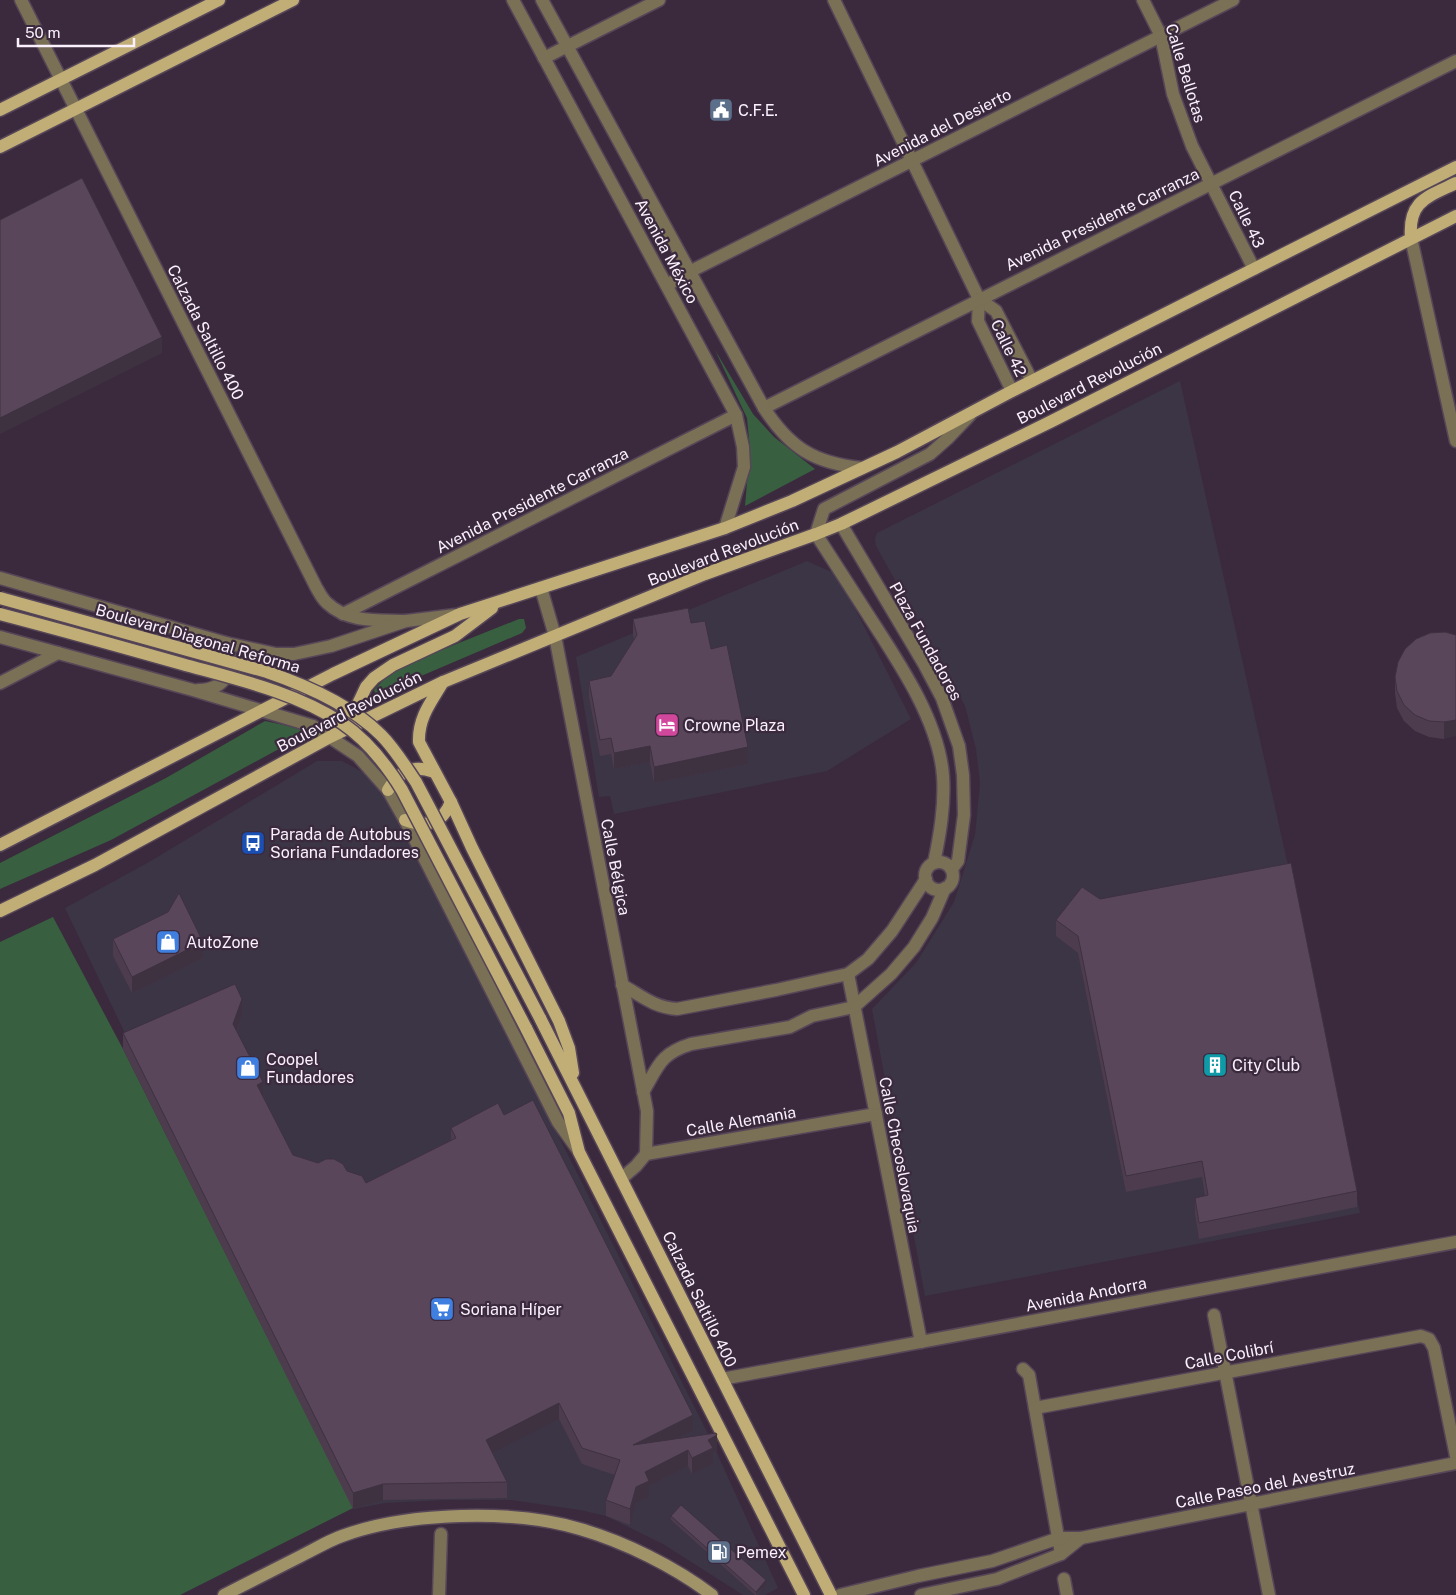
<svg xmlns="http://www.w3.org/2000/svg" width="1456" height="1595" viewBox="0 0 1456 1595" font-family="'Public Sans',sans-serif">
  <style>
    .commercial { fill: #3b3546 }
    .park { fill: #386040 }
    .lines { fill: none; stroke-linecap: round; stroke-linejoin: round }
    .minor-casing { stroke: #564658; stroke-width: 15 }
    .tertiary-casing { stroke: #564658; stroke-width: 15 }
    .secondary-casing { stroke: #564658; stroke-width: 15 }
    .primary-casing { stroke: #564658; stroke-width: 15 }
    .minor { stroke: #797055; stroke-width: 12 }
    .tertiary { stroke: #797055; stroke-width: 12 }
    .secondary { stroke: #a19368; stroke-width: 12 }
    .primary { stroke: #c1ae76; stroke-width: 12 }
    .primary-bridge-casing { stroke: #564658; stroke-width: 15; stroke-linecap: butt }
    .primary-bridge { stroke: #c1ae76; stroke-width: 12 }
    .wall { fill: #4d3c4e }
    .shaded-wall { fill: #3e3140 }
    .building { fill: #59465b; stroke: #3e3140 }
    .labels { text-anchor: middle; stroke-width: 4.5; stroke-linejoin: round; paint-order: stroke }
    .street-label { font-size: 16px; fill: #fbf0fd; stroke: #3b2a3d }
    .poi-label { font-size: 16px; fill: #fbf0fd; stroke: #3b2a3d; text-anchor: start }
  </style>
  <rect width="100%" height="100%" fill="#3b2a3d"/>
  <g class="commercial">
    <polygon points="1180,381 1291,879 1360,1213 925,1296 872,1009 916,963 954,902 975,835 980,783 976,749 965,706 876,546 875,539 877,533"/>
    <polygon points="807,561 838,575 911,719 827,771 614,814 610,796 599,797 576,657"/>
    <polygon points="317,761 342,761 368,775 389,803 422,864 712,1442 778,1588 765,1595 743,1595 663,1544 606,1516 580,1510 511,1500 447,1500 385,1503 353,1509 65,908 149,862"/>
  </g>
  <g class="park">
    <polygon points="715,350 753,414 774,437 815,469 745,506 750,449 747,418"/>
    <polygon points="519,619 524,619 526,628 522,633 386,691 379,694 375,693 374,690 389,674 404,665"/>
    <polygon points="265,721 312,731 111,840 0,889 0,863 166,778"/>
    <polygon points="53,917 123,1049 353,1508 180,1595 0,1595 0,942"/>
  </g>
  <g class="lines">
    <defs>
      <g id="minor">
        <polyline points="834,0 979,299 996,311 1032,381"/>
        <polyline points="1143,0 1161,36 1173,94 1192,146 1254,269"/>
        <polyline points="544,58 659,0"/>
        <polyline points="667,285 691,271 1233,0"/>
        <polyline points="979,299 978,321 1012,391"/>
        <polyline points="764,408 1456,61"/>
        <polyline points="841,524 924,664 942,698 959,746 963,775 964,815 958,861 952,869"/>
        <polyline points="541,588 555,636 647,1111 646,1154"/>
        <polyline points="343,614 736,415"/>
        <polyline points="0,683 58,653"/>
        <circle cx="939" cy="876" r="14"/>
        <path d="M934,863C940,834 945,805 943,776C939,723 902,667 874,624C855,594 835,564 816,534L824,509L930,454L947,439L970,415"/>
        <polyline points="848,974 921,1342"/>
        <path d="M622,985C642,996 653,1007 677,1009L776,990L848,974L868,959L892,931L926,879"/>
        <path d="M643,1092C659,1065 660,1054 691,1044L790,1027L812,1016L854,1007L891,974L914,947L932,918L945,888"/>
        <polyline points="622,1178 636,1166 646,1154 876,1114"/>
        <polyline points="1214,1315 1269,1595"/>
        <polyline points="1023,1369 1029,1375 1061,1554"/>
        <polyline points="722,1379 1456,1242"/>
        <polyline points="1035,1408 1421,1336 1429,1339 1434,1348 1456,1456"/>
        <polyline points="1064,1579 1067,1595"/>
        <polyline points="439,1595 441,1534"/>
        <polyline points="840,1595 918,1576 992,1561 1059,1538 1081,1538 1456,1463"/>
        <polyline points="921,1595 997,1579 1061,1554 1081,1538"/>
      </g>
      <g id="tertiary">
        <path d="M21,0L316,587C319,592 322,599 327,603C348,623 378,620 406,621"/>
        <polyline points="513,0 736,415 743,447 744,467 725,528"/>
        <path d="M542,0L764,408C790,448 814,463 862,468"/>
        <polyline points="1411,238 1456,441"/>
        <polyline points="0,578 226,643 276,654 294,654 331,646 406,621 455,615"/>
        <polyline points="0,637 193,690 313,726 358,756 388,790 405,820 558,1122 578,1150"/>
        <path d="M198,690C227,690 235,668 226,643"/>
      </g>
      <path id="secondary" d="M224,1595C250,1582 275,1569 301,1556C315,1549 328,1541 342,1536C407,1512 514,1509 580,1529C625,1542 675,1567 712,1595"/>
      <g id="primary">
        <polyline points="0,110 219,0"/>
        <polyline points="0,147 293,0"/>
        <path d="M1411,238C1408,201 1427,197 1456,183"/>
        <path d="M443,682C431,702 418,718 419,742L451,802L472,848L559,1021L569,1048L573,1073"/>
        <polyline points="336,730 357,706 366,687 374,678 393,665 455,636 492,608"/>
        <path d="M388,790C399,771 413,764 434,772"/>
        <path d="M405,820C427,828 442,824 451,802"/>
        <polyline points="0,845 333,674 460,614 725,528 792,501 897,452 1012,391 1456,167"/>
        <polyline points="0,911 95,865 330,737 443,682 705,574 816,534 841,524 1052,421 1456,216"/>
        <polyline points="540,1018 831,1595"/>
        <polyline points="526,1028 569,1113 579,1152 804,1595"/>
      </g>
    </defs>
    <use href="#minor" class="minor-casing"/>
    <use href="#tertiary" class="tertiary-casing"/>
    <use href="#secondary" class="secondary-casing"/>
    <use href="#primary" class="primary-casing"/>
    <use href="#minor" class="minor"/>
    <use href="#tertiary" class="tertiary"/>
    <use href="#secondary" class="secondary"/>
    <use href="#primary" class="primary"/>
    <defs>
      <g id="primary-bridge">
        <path d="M0,598L267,672C308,686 351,705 381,735C395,749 405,766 416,782L540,1018"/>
        <path d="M0,614C61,630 122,647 182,664C236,679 295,692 342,723C367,740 386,764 402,790L526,1028"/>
      </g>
    </defs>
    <use href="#primary-bridge" class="primary-bridge-casing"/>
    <use href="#primary-bridge" class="primary-bridge"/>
  </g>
  <g class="wall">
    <polygon points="633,619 691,623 711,649 748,764 654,783 650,762 614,769 611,754 600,756 589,697 589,681 611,676 634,639 633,635"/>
    <polygon points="1445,632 1444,739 1429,737 1415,731 1404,721 1397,708 1395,693 1395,677"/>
    <polygon points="1082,887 1357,1191 1357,1207 1199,1239 1195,1214 1195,1198 1205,1196 1202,1177 1126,1192 1078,953 1056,936 1056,920"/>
    <polygon points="113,939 203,958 132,993 113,956"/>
    <polygon points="242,1015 237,1030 263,1096 293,1155 347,1171 366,1183 451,1140 451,1128 504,1115 693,1431 677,1439 717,1451 713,1453 713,1464 692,1474 688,1466 649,1486 649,1497 636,1503 630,1525 606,1516 606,1500 615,1475 582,1464 559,1419 492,1452 507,1482 507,1498 383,1500 353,1509 123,1049 123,1033"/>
    <polygon points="671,1516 766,1584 757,1595 755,1595 671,1520"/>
  </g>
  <g class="shaded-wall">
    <polygon points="162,337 162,353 0,434 0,418"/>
    <polygon points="1456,720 1456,736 1444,739 1444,722"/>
    <polygon points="650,746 650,762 614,769 614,753"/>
    <polygon points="748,747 748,764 654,783 654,767"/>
    <polygon points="203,942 203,958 132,993 132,977"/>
    <polygon points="242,999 242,1015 233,1040 233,1024"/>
    <polygon points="263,1082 263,1098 257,1085"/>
    <polygon points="559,1403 559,1419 486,1456 486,1440"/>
    <polygon points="693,1415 693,1431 633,1461 633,1445"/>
    <polygon points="717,1435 717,1451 713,1453 713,1464 692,1474 692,1458 708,1440"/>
    <polygon points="688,1450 688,1466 649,1486 649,1497 636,1503 630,1525 630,1509 636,1487 645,1472"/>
    <polygon points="383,1484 383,1500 353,1509 353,1493"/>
    <polygon points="766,1580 766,1584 756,1595 756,1592"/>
  </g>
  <g class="building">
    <polygon points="82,178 162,337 0,418 0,220"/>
    <polygon points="688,608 691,623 705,621 711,649 727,645 748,747 654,767 650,746 614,753 611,738 600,740 589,681 611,676 637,635 633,619"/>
    <polygon points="1445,632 1456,635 1456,720 1444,722 1429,721 1415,715 1404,705 1397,691 1395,677 1398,662 1405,649 1416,639 1430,633"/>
    <polygon points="1291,863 1357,1191 1199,1223 1195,1198 1208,1195 1202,1161 1126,1176 1078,936 1056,920 1082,887 1100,899"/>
    <polygon points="179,893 203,942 132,977 113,939 168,912"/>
    <polygon points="235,984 242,999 233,1024 263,1082 257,1085 293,1155 318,1163 326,1159 334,1159 343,1164 347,1171 362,1176 366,1183 456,1138 451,1128 498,1103 504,1115 533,1100 693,1415 633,1445 716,1433 717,1435 708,1440 713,1448 692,1458 688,1450 645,1472 649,1481 636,1487 630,1509 606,1500 620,1460 582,1448 559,1403 486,1440 507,1482 383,1484 353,1493 123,1033"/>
    <polygon points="681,1505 766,1580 756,1592 671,1516"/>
  </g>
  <defs>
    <symbol id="civic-square" viewBox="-11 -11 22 22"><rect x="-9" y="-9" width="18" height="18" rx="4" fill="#5c6f8a" stroke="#3b2a3d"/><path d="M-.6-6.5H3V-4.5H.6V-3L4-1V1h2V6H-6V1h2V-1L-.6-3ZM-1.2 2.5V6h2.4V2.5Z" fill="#fff"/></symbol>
    <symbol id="hotel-square" viewBox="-11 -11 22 22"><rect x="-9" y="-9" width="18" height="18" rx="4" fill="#d1479c" stroke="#3b2a3d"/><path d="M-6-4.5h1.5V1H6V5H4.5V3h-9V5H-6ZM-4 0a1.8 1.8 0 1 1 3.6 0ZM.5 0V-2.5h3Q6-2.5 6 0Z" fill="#fff"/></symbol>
    <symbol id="bus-square" viewBox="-11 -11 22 22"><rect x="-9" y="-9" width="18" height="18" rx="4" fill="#1a4fb4" stroke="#3b2a3d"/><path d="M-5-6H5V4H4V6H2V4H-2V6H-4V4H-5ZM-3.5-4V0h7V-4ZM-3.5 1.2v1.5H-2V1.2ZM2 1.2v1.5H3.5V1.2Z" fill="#fff"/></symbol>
    <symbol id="shop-square" viewBox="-11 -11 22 22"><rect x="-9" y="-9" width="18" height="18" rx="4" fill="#3f7fe0" stroke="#3b2a3d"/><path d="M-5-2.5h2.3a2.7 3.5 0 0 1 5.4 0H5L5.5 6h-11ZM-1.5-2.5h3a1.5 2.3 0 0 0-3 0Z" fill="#fff"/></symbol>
    <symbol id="building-square" viewBox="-11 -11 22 22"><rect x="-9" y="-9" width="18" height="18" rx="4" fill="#0f9aa8" stroke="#3b2a3d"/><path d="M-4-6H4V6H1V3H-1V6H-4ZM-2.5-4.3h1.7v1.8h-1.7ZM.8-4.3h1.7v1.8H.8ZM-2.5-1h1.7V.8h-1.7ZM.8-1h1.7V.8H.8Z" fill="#fff"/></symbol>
    <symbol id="supermarket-square" viewBox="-11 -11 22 22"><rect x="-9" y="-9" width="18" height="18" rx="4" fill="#3f7fe0" stroke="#3b2a3d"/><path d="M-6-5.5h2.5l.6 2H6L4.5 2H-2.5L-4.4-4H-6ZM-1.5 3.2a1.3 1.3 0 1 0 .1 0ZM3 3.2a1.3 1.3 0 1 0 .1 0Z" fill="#fff"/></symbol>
    <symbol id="fuel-square" viewBox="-11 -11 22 22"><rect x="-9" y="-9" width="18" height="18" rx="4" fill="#5c6f8a" stroke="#3b2a3d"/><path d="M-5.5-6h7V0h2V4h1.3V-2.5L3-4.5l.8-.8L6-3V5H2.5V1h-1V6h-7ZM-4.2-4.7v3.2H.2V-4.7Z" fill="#fff"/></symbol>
  </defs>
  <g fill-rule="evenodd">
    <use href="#civic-square" x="707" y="96" width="28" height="28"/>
    <use href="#hotel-square" x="653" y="711" width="28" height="28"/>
    <use href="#bus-square" x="239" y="829" width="28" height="28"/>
    <use href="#shop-square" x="154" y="928" width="28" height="28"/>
    <use href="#building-square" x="1201" y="1051" width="28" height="28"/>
    <use href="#shop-square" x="234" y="1054" width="28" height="28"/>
    <use href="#supermarket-square" x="428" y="1295" width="28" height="28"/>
    <use href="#fuel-square" x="705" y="1538" width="28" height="28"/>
  </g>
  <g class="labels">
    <g class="street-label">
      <text transform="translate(1186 73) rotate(73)" y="6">Calle Bellotas</text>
      <text transform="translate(942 127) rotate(-27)" y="6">Avenida del Desierto</text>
      <text transform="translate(1102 219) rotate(-26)" y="6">Avenida Presidente Carranza</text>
      <text transform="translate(1247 219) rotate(64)" y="6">Calle 43</text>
      <text transform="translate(667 251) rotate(62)" y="6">Avenida México</text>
      <text transform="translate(206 332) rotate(63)" y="6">Calzada Saltillo 400</text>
      <text transform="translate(1009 348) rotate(64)" y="6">Calle 42</text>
      <text transform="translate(1089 383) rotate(-27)" y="6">Boulevard Revolución</text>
      <text transform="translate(532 500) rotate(-27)" y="6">Avenida Presidente Carranza</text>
      <text transform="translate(723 552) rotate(-21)" y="6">Boulevard Revolución</text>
      <text transform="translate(198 638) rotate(16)" y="6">Boulevard Diagonal Reforma</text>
      <text transform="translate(926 641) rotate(61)" y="6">Plaza Fundadores</text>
      <text transform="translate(349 711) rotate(-27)" y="6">Boulevard Revolución</text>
      <text transform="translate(616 867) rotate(79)" y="6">Calle Bélgica</text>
      <text transform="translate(741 1121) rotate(-10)" y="6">Calle Alemania</text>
      <text transform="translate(900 1155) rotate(79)" y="6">Calle Checoslovaquia</text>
      <text transform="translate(1086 1294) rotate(-11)" y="6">Avenida Andorra</text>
      <text transform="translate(700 1299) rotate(64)" y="6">Calzada Saltillo 400</text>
      <text transform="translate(1229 1355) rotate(-11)" y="6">Calle Colibrí</text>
      <text transform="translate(1265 1485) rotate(-11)" y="6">Calle Paseo del Avestruz</text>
    </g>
    <g class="poi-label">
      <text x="738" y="116">C.F.E.</text>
      <text x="684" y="731">Crowne Plaza</text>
      <text x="270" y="840">Parada de Autobus<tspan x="270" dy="18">Soriana Fundadores</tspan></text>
      <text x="186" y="948">AutoZone</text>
      <text x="266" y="1065">Coopel<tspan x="266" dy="18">Fundadores</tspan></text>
      <text x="1232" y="1071">City Club</text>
      <text x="460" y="1315">Soriana Híper</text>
      <text x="736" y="1558">Pemex</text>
    </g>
  </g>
  <path d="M18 38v8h116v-8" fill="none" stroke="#fbf0fd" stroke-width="2.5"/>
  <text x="25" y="38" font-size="15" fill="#fbf0fd" stroke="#3b2a3d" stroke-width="4" paint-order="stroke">50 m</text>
</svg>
